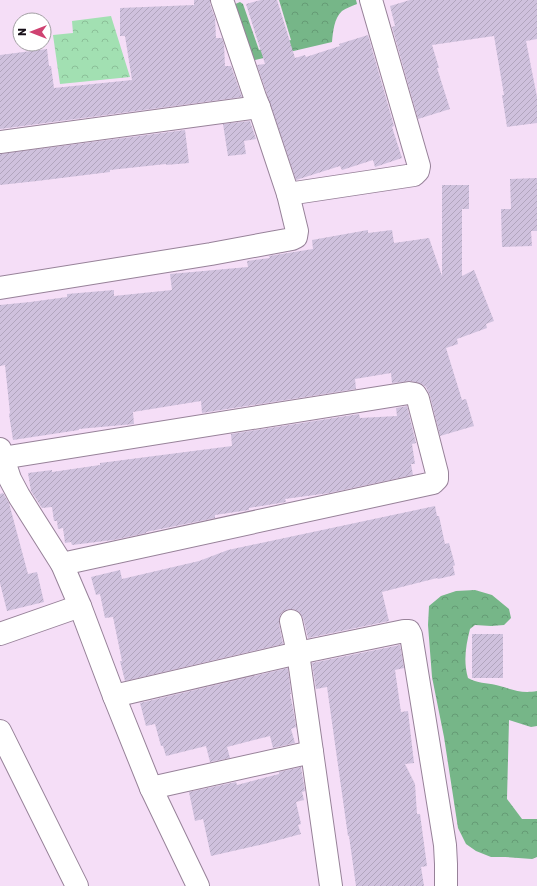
<svg xmlns="http://www.w3.org/2000/svg" width="537" height="886" viewBox="0 0 537 886" font-family="Rubik,sans-serif">
  <style>
    .forest { fill: url(#forest-crowns) }
    .park { fill: url(#park-crowns) }
    .building { fill: url(#building-hatch) }
    .lines { fill: none; stroke-linecap: round; stroke-linejoin: round }
    .minor-casing { stroke: #978299; stroke-width: 24 }
    .tertiary-casing { stroke: #978299; stroke-width: 24 }
    .minor { stroke: #fff; stroke-width: 22 }
    .tertiary { stroke: #fff; stroke-width: 22 }
  </style>
  <defs>
    <pattern id="forest-crowns" width="20" height="18" patternUnits="userSpaceOnUse"><rect width="20" height="18" fill="#76b688"/><path d="M2 6a3 3 0 1 1 6 0M12 15a3 3 0 1 1 6 0" fill="none" stroke="#659b75"/></pattern>
    <pattern id="park-crowns" width="20" height="18" patternUnits="userSpaceOnUse"><rect width="20" height="18" fill="#a2e0b2"/><path d="M2 6a3 3 0 1 1 6 0M12 15a3 3 0 1 1 6 0" fill="none" stroke="#8bbf98"/></pattern>
    <pattern id="building-hatch" width="6" height="6" patternUnits="userSpaceOnUse"><rect width="6" height="6" fill="#cfc1dd"/><path d="M-1 1l2-2M0 6l6-6M5 7l2-2" fill="none" stroke="#b1a5bd"/></pattern>
  </defs>
  <rect width="100%" height="100%" fill="#f5def7"/>
  <g class="forest">
    <path d="M279,0H356L357,4C352,6 346,8 342,11C334,18 333,32 332,42L251,61L233,5L240,2L243,4L259,50L291,40Z"/>
    <path d="M475,590L492,595L509,609L511,618L504,625L491,626L475,625L470,629C466,645 463,661 468,678C477,683 487,683 496,685C512,689 520,694 537,691V726L531,727L509,720L507,799L522,819H537V857L532,859L505,857H491L476,851L466,844L458,828L444,737L432,677L428,625L429,606L441,596L456,591Z"/>
  </g>
  <polygon class="park" points="111,16 130,77 60,84 53,35 73,33 72,21"/>
  <g class="building">
    <polygon points="194,0 210,0 210,4 215,18 216,38 222,38 224,44 225,66 231,66 242,97 0,129 0,55 47,49 49,66 51,66 54,88 132,80 125,36 120,36 120,8 194,5"/>
    <polygon points="261,0 277,0 295,58 305,55 306,57 340,46 339,44 368,35 394,126 392,127 402,158 375,167 373,160 342,170 340,166 296,180 257,65 265,64 246,4"/>
    <polygon points="410,0 537,0 537,39 526,41 537,97 537,123 507,127 502,95 504,95 494,36 432,45 439,68 437,68 450,109 418,119 392,27 395,26 390,6"/>
    <polygon points="250,121 256,139 244,141 246,154 228,156 223,124"/>
    <polygon points="185,130 189,163 166,165 166,164 110,170 110,172 37,181 0,185 0,154"/>
    <polygon points="537,178 537,231 531,231 532,246 502,247 501,209 511,209 510,179"/>
    <polygon points="442,185 469,185 469,209 462,209 462,276 474,270 494,321 486,324 487,328 457,339 458,344 446,348 462,400 466,399 474,426 440,436 430,396 426,387 422,384 411,381 392,383 391,373 355,379 356,389 202,413 201,401 133,412 134,424 79,429 79,430 13,440 9,414 10,413 5,365 0,366 0,305 30,302 67,297 67,294 114,290 114,296 172,290 170,274 248,267 247,261 270,258 269,256 313,249 312,240 368,230 368,233 392,230 394,243 429,238 442,276"/>
    <polygon points="407,406 416,443 412,444 415,464 411,464 413,475 329,493 285,499 286,502 249,508 249,510 215,515 215,518 146,532 146,533 113,540 72,545 71,542 65,543 63,528 58,529 57,521 54,521 52,507 42,508 31,491 28,473 52,470 52,472 100,465 100,463 232,446 231,434 359,414 360,418 397,416 396,408"/>
    <polygon points="3,493 9,503 28,574 37,572 44,602 7,611 0,583 0,494"/>
    <polygon points="435,506 437,516 439,516 445,544 449,543 455,565 453,566 455,575 438,579 437,578 382,592 389,621 308,638 303,618 300,613 294,609 288,609 282,612 279,618 279,624 283,644 125,681 120,661 122,661 113,617 105,618 100,594 96,595 91,577 120,570 122,579 199,561 228,550"/>
    <rect x="472" y="634" width="31" height="44"/>
    <polygon points="400,645 404,668 395,670 401,712 408,711 414,763 405,764 415,784 417,814 420,814 427,866 421,867 424,886 356,886 349,836 348,836 327,687 316,689 312,663"/>
    <polygon points="288,668 291,694 290,694 293,708 296,727 291,729 295,743 273,748 270,736 227,747 230,758 210,762 206,746 166,756 163,746 161,746 155,724 146,726 140,703"/>
    <polygon points="301,767 305,791 302,792 304,800 296,802 301,824 298,825 301,834 264,844 211,856 203,819 195,821 189,792 236,782 237,785 279,774 279,772"/>
  </g>
  <g class="lines">
    <defs>
      <g id="minor">
        <polyline points="0,142 259,107"/>
        <polyline points="288,194 414,175 418,171 419,166 371,0"/>
        <polyline points="0,288 211,254 292,239 296,237 297,231 288,194 259,107 255,97 222,0"/>
        <polyline points="0,449 10,479 19,496 62,564 80,606 0,634"/>
        <polyline points="2,458 409,393 415,394 418,399 437,473 437,479 433,483 62,564"/>
        <polyline points="291,621 298,653 331,886"/>
        <polyline points="114,696 298,653 404,631 409,631 411,635 445,845 446,864 446,886"/>
        <polyline points="0,731 77,886"/>
        <polyline points="151,788 312,752"/>
      </g>
      <polyline id="tertiary" points="80,606 114,696 151,788 198,886"/>
    </defs>
    <use href="#minor" class="minor-casing"/>
    <use href="#tertiary" class="tertiary-casing"/>
    <use href="#minor" class="minor"/>
    <use href="#tertiary" class="tertiary"/>
  </g>
  <g transform="translate(32 32) rotate(270)"><circle r="19" fill="#ffffff" stroke="#a29fa3"/>
  <path d="M0-3L7 15L0 10L-7 15Z" fill="#cf4271"/>
  <text y="-6" font-size="11" font-weight="bold" text-anchor="middle" fill="#170f18">N</text>
  </g>
</svg>
